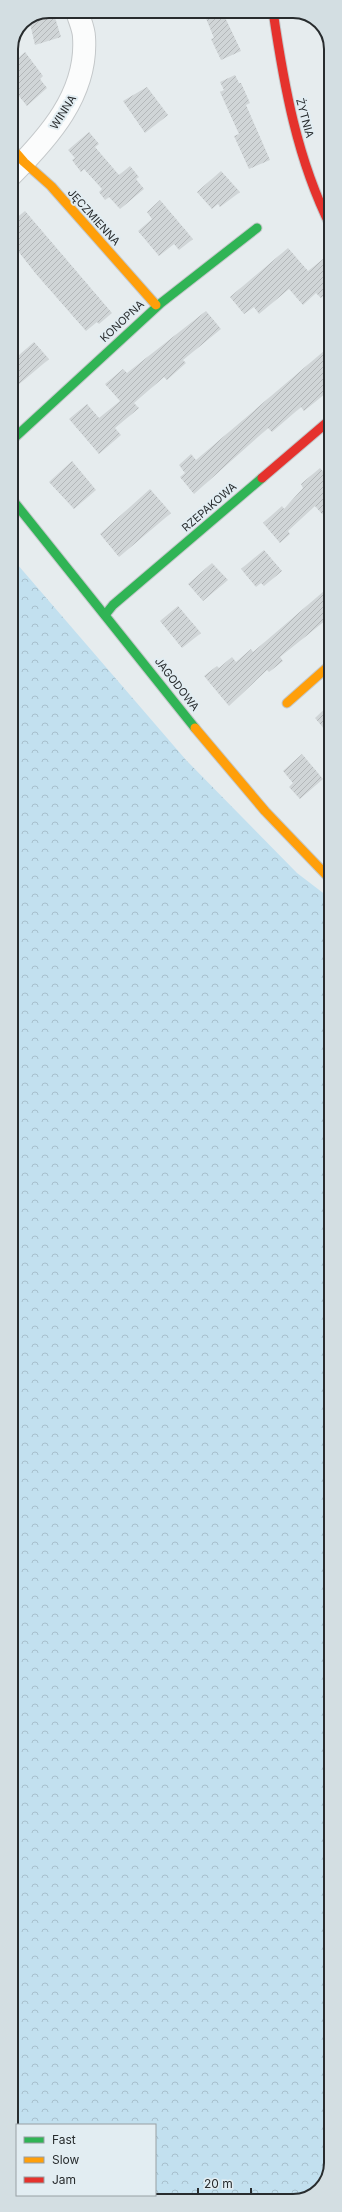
<svg xmlns="http://www.w3.org/2000/svg" width="342" height="2212" viewBox="0 0 342 2212" font-family="Inter,sans-serif">
  <style>
    .forest { fill: url(#forest-crowns) }
    .building { fill: url(#building-hatch) }
    .lines { fill: none; stroke-linecap: round; stroke-linejoin: round }
    .street-casing { stroke: #c4c8ca; stroke-width: 24 }
    .fast-casing { stroke: #c4c8ca; stroke-width: 11 }
    .slow-casing { stroke: #c4c8ca; stroke-width: 11 }
    .jam-casing { stroke: #c4c8ca; stroke-width: 11 }
    .street { stroke: #fbfcfc; stroke-width: 22 }
    .fast { stroke: #30b455; stroke-width: 9 }
    .slow { stroke: #ff9f0a; stroke-width: 9 }
    .jam { stroke: #e5322d; stroke-width: 9 }
    .labels { text-anchor: middle; stroke-width: 4; stroke-linejoin: round; paint-order: stroke }
    .street-label { font-size: 11px; fill: #282c2e; stroke: #e2edf2 }
    .rim { fill: none; stroke: #282c2e; stroke-width: 2 }
  </style>
  <defs>
    <pattern id="forest-crowns" width="20" height="18" patternUnits="userSpaceOnUse"><rect width="20" height="18" fill="#c2e0ef"/><path d="M2 6a3 3 0 1 1 6 0M12 15a3 3 0 1 1 6 0" fill="none" stroke="#a7c0cd"/></pattern>
    <pattern id="building-hatch" width="6" height="6" patternUnits="userSpaceOnUse"><rect width="6" height="6" fill="#d0d5d7"/><path d="M-1 1l2-2M0 6l6-6M5 7l2-2" fill="none" stroke="#b3b7b9"/></pattern>
  </defs>
  <rect width="100%" height="100%" fill="#e6ecee"/>
  <polygon class="forest" points="11,557 186,760 297,873 331,899 331,2163 322,2188 298,2201 44,2201 32,2195 155,2195 155,2125 17,2125 17,2180 11,2168"/>
  <g class="building">
    <polygon points="49,11 53,11 61,37 35,45 29,19"/>
    <polygon points="203,11 222,11 241,51 221,60 211,39 214,38"/>
    <polygon points="25,52 43,76 40,79 47,88 27,106 11,86 11,64"/>
    <polygon points="235,75 239,83 241,83 250,103 246,105 270,160 249,169 234,136 239,134 220,92 224,90 220,82"/>
    <polygon points="147,87 168,115 145,133 123,101"/>
    <polygon points="89,132 99,144 95,147 119,175 130,166 139,177 136,179 144,189 120,209 109,197 105,200 99,192 102,189 84,169 81,172 72,160 75,158 68,150"/>
    <polygon points="221,171 240,192 220,207 218,204 212,209 197,192"/>
    <polygon points="160,200 193,239 179,250 174,244 159,256 138,231 152,219 147,212"/>
    <polygon points="25,211 112,313 99,324 97,322 86,331 36,274 11,242 11,222"/>
    <polygon points="288,248 308,271 323,259 331,275 331,290 321,298 316,293 303,305 289,289 259,314 254,307 244,314 230,297"/>
    <polygon points="206,311 221,329 183,360 186,363 167,380 164,377 134,403 139,408 115,428 121,435 99,454 69,419 87,404 99,418 120,401 105,384 123,369 127,373"/>
    <polygon points="34,342 49,359 11,391 11,362"/>
    <polygon points="331,345 331,389 304,411 301,407 272,432 268,428 194,494 180,477 185,473 179,465 191,454 196,460"/>
    <polygon points="72,461 96,490 74,509 49,482"/>
    <polygon points="320,468 331,481 331,506 322,514 315,506 288,531 290,534 280,543 263,523 282,506 284,509 303,488 301,484"/>
    <polygon points="150,489 171,513 119,557 100,534"/>
    <polygon points="264,550 282,571 264,586 261,583 256,587 241,569"/>
    <polygon points="212,563 228,580 203,601 188,584"/>
    <polygon points="331,585 331,616 280,657 283,661 269,672 267,670 229,706 204,676 217,666 219,668 232,657 236,662 251,649 253,652"/>
    <polygon points="178,606 201,633 182,648 160,621"/>
    <polygon points="331,703 331,737 315,718"/>
    <polygon points="302,754 323,779 300,799 289,787 293,783 283,771"/>
  </g>
  <g class="lines">
    <defs>
      <path id="street" d="M11,175C48,138 88,94 84,37C84,29 79,19 77,11"/>
      <g id="fast">
        <polyline points="11,441 161,303 257,228"/>
        <polyline points="11,498 195,728"/>
        <polyline points="105,615 113,605 262,478"/>
      </g>
      <g id="slow">
        <polyline points="11,147 24,162 51,186 156,305"/>
        <polyline points="287,703 331,664"/>
        <polyline points="195,728 265,811 331,880"/>
      </g>
      <g id="jam">
        <path d="M273,11C284,86 297,159 331,227"/>
        <polyline points="262,478 331,419"/>
      </g>
    </defs>
    <use href="#street" class="street-casing"/>
    <use href="#fast" class="fast-casing"/>
    <use href="#slow" class="slow-casing"/>
    <use href="#jam" class="jam-casing"/>
    <use href="#street" class="street"/>
    <use href="#fast" class="fast"/>
    <use href="#slow" class="slow"/>
    <use href="#jam" class="jam"/>
  </g>
  <g class="labels">
    <g class="street-label">
      <text transform="translate(63 112) rotate(-58)" y="4">WINNA</text>
      <text transform="translate(305 118) rotate(75)" y="4">ŻYTNIA</text>
      <text transform="translate(94 217) rotate(48)" y="4">JĘCZMIENNA</text>
      <text transform="translate(122 321) rotate(-43)" y="4">KONOPNA</text>
      <text transform="translate(209 507) rotate(-41)" y="4">RZEPAKOWA</text>
      <text transform="translate(177 684) rotate(52)" y="4">JAGODOWA</text>
    </g>
  </g>
  <path d="M0 0H342V2212H0ZM49 18H293A31 31 0 0 1 324 49V2163A31 31 0 0 1 293 2194H49A31 31 0 0 1 18 2163V49A31 31 0 0 1 49 18Z" fill="#d3dee2" fill-rule="evenodd"/>
  <path class="rim" d="M49 18H293A31 31 0 0 1 324 49V2163A31 31 0 0 1 293 2194H49A31 31 0 0 1 18 2163V49A31 31 0 0 1 49 18Z"/>
  <rect x="16" y="2124" width="140" height="72" fill="#e2edf2" stroke="#98a0a4"/>
  <rect x="24" y="2137" width="20" height="6" fill="#30b455" stroke="#98a0a4"/>
  <text x="52" y="2144" font-size="12" fill="#282c2e">Fast</text>
  <rect x="24" y="2157" width="20" height="6" fill="#ff9f0a" stroke="#98a0a4"/>
  <text x="52" y="2164" font-size="12" fill="#282c2e">Slow</text>
  <rect x="24" y="2177" width="20" height="6" fill="#e5322d" stroke="#98a0a4"/>
  <text x="52" y="2184" font-size="12" fill="#282c2e">Jam</text>
  <path d="M198 2188v6h53v-6" fill="none" stroke="#282c2e" stroke-width="2"/>
  <text x="204" y="2188" font-size="12" fill="#282c2e" stroke="#e2edf2" stroke-width="3" paint-order="stroke">20 m</text>
</svg>
